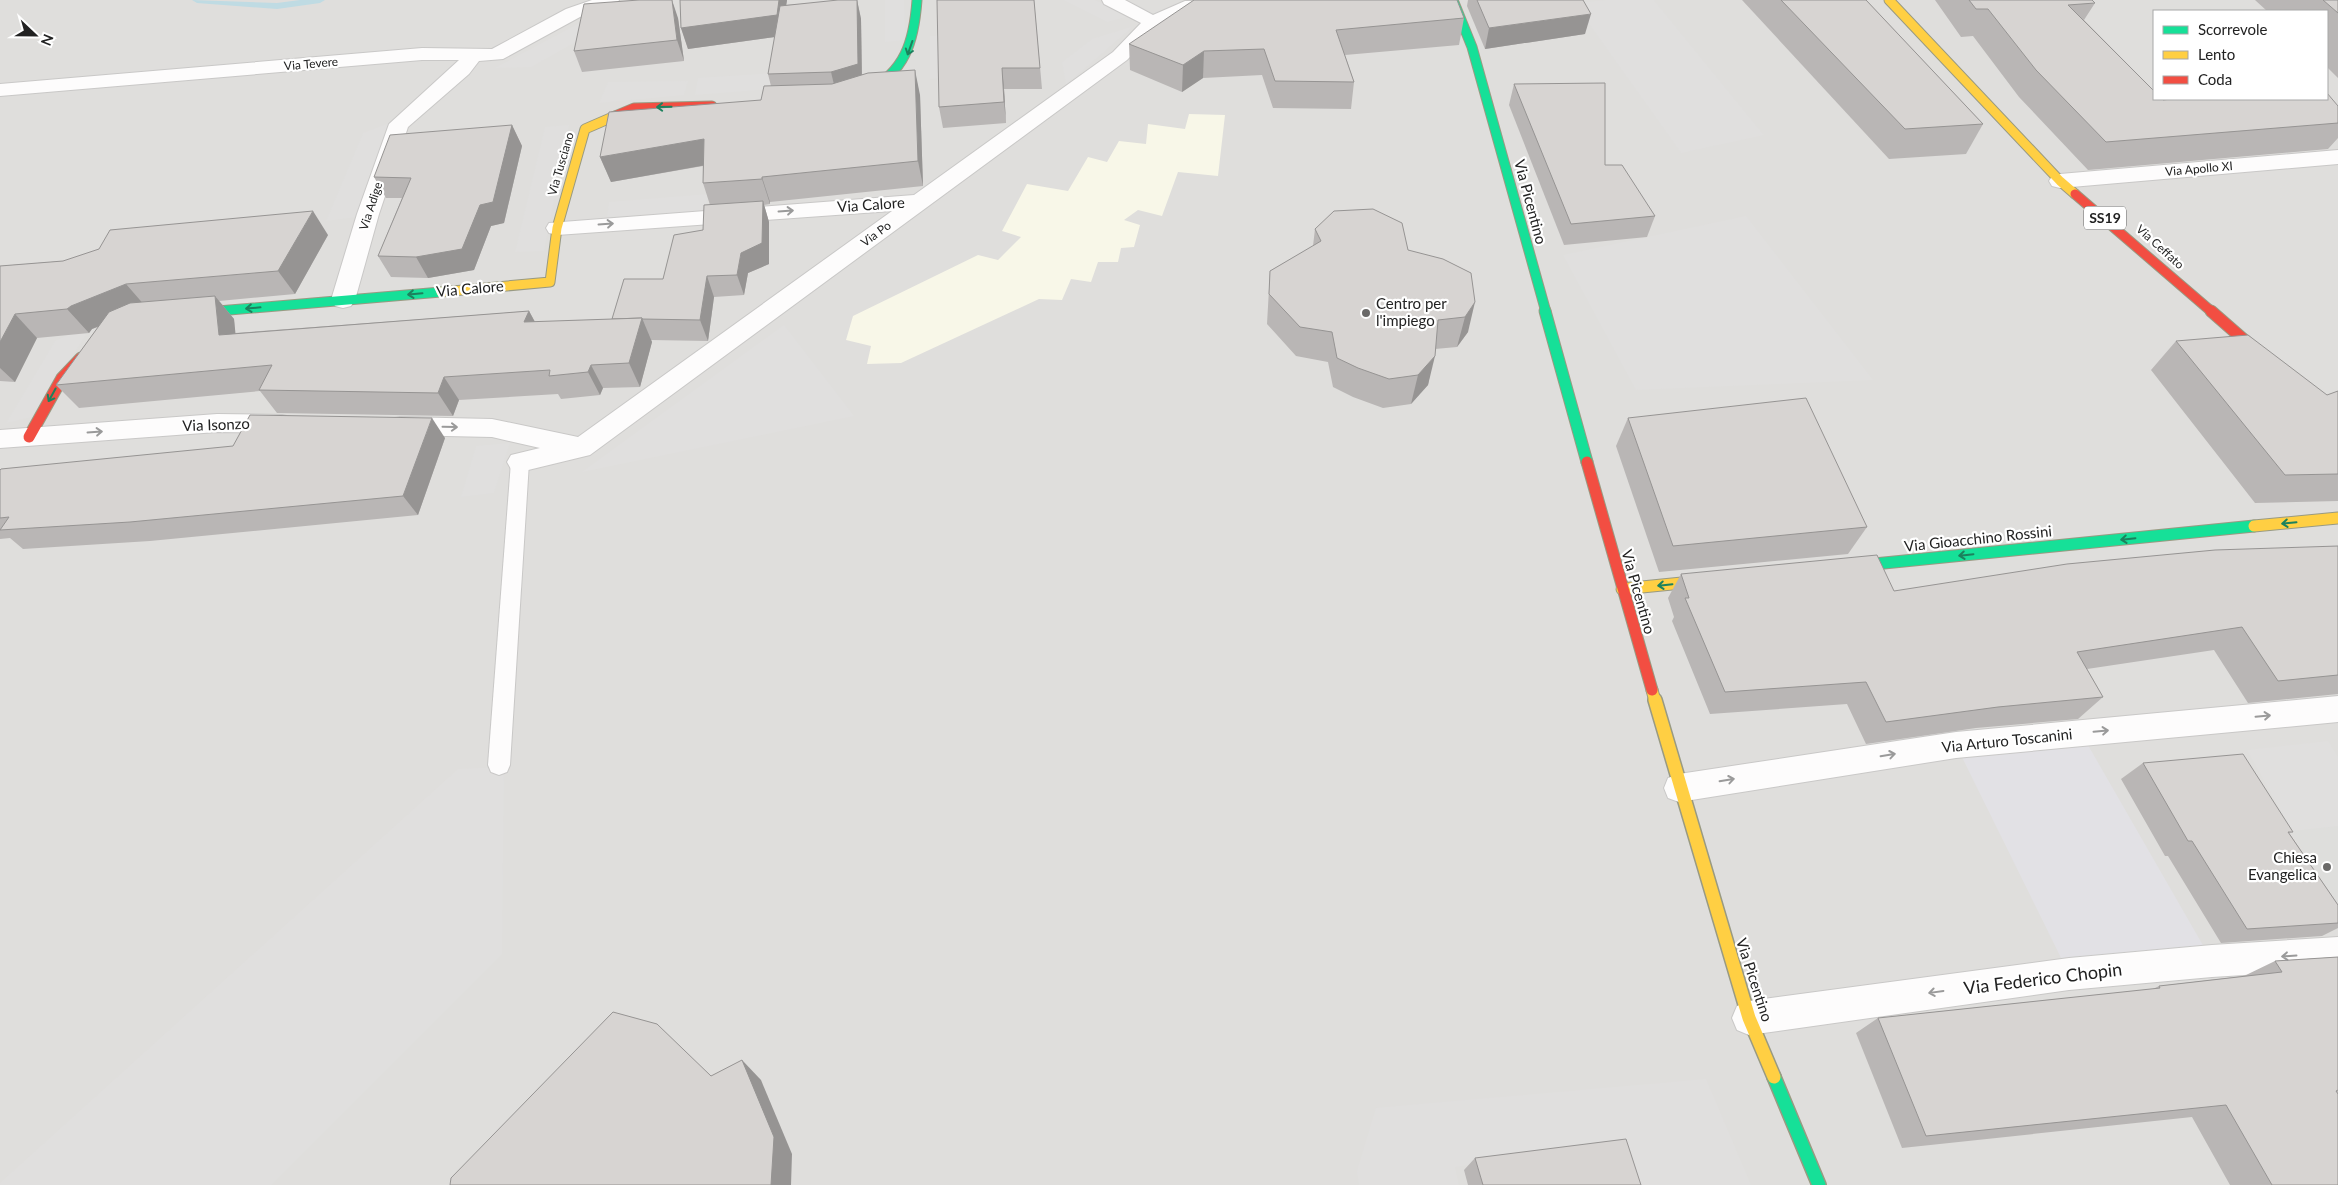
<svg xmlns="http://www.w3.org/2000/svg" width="2338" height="1185" viewBox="0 0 2338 1185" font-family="Lato,sans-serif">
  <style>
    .residential { fill: #dfdedc; fill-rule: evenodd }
    .education { fill: #f8f7e8 }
    .religious { fill: #dededc }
    .parking { fill: #e0dfde }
    .plaza { fill: #e2e1e5 }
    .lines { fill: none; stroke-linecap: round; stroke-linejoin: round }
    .stream { fill: #bfdbe3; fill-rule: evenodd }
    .lane-casing { stroke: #c9c8c7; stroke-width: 2 }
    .street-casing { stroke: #c9c8c7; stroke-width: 2 }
    .fast-far2-casing { stroke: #999a82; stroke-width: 11 }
    .fast-far1-casing { stroke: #999a82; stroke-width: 13 }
    .fast-casing { stroke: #999a82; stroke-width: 16 }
    .slow-far2-casing { stroke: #999a82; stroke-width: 11 }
    .slow-far1-casing { stroke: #999a82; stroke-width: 13 }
    .slow-casing { stroke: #999a82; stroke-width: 16 }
    .jam-far1-casing { stroke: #999a82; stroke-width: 11 }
    .jam-casing { stroke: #999a82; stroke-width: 13 }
    .lane { fill: #fdfcfc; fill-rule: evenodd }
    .street { fill: #fdfcfc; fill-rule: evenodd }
    .fast-far2 { stroke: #16e098; stroke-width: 9 }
    .fast-far1 { stroke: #16e098; stroke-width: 11 }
    .fast { stroke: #16e098; stroke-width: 13 }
    .slow-far2 { stroke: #ffcf43; stroke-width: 9 }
    .slow-far1 { stroke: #ffcf43; stroke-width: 11 }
    .slow { stroke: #ffcf43; stroke-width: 13 }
    .jam-far1 { stroke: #f24e42; stroke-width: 9 }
    .jam { stroke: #f24e42; stroke-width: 11 }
    .wall { fill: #b9b6b5 }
    .shaded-wall { fill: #969493 }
    .building { fill: #d7d4d2; stroke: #969493 }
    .oneway { stroke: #1c815d }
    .oneway2 { stroke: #9a9a9a }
    .poi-dot { fill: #6a6968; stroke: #fff; stroke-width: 2 }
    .labels { text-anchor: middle; stroke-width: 4.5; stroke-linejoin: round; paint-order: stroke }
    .far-street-label { font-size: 12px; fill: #222; stroke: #fff }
    .shield { fill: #fff; stroke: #646464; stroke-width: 1 }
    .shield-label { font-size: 14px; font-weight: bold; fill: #222 }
    .street-label { font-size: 15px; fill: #222; stroke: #fff }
    .poi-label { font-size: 15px; fill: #222; stroke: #fff; text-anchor: start }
    .near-street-label { font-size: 18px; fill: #222; stroke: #fff }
  </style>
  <rect width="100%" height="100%" fill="#f0eeeb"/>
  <path class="residential" d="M0,0H2338V1185H0ZM2154,11H2327V99H2154Z"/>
  <polygon class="education" points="1189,114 1225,115 1218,176 1178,172 1162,216 1138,210 1124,220 1140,225 1134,247 1121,248 1118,262 1098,262 1091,282 1071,279 1062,300 1039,299 901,363 867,364 871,346 846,340 853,316 978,255 998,260 1021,237 1002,231 1027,184 1068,191 1088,157 1107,162 1119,141 1146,144 1148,124 1185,129"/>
  <polygon class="religious" points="2338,826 2338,903 2292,831"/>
  <g class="parking">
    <polygon points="885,0 904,0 905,40 885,42"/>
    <polygon points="1063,0 1095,0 1129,16 1107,22"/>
    <polygon points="1608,0 1654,0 1764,135 1681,153 1574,3"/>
    <polygon points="595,15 588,35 531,67 495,68"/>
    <polygon points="1134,26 1066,85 1062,62 1092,39"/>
    <polygon points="951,35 956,76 930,79 930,36"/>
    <polygon points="774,73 772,89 695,95 698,78"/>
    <polygon points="688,81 684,95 599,103 608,82"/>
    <polygon points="390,123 356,217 326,221 363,133"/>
    <polygon points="569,125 544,251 515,252 545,127"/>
    <polygon points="709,194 704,211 607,217 609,202"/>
    <polygon points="1746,216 1873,380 1636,390 1563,255"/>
    <polygon points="92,325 36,416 6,423 55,341"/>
    <polygon points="784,325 854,416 582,472"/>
    <polygon points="510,443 494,493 461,497 476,446"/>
    <polygon points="2328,741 2338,757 2338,826 2292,831 2247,750"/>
    <polygon points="504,767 502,954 271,1185 0,1185 0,1183 458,769"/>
    <polygon points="1706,1079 1751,1185 1626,1185 1612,1145 1455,1167 1459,1185 1359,1185 1357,1171 1376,1108"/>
  </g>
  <polygon class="plaza" points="2081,733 2212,961 2069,974 1956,745"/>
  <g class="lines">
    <polygon class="stream" points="192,0 277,3 300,0 325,0 320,3 277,9 197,3"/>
    <defs>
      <polygon id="lane" points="520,455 527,457 529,462 510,765 507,772 499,775 491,772 488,765 511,462 513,457"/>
      <g id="street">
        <polygon points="592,0 619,0 617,4 580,17 503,59 479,61 469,74 408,127 379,214 355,300 351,306 343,308 335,306 331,300 357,214 389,124 459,60 422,60 0,96 0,84 422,48 492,49 566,9"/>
        <polygon points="1102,0 1125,0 1153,15 1185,1 1296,0 1294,4 1287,6 1189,12 1160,26 1127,60 590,455 520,472 511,469 507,462 511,455 540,448 492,437 400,435 391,433 387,426 391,419 400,417 492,419 578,437 892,211 557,235 549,233 546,228 549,223 914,195 1113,52 1141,23 1104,4"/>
        <polygon points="2338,150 2338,164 2060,188 2052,186 2049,181 2052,176 2060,174"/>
        <polygon points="217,414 282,415 291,417 295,424 291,431 282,433 217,432 0,448 0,430"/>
        <polygon points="2338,696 2338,722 1956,758 1679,802 1668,798 1664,788 1668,778 1679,774 1956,732"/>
        <polygon points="2338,937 2338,969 2212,977 2069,990 1749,1035 1737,1030 1732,1018 1737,1006 1749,1001 2069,958 2212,945"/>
      </g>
      <g id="fast-far2">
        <polyline points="1453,0 1472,47 1546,312"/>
        <path d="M866,92C905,72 914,42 917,0"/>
        <polyline points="206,312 441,292"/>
      </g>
      <g id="fast-far1">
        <polyline points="1545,311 1587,462"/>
        <polyline points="188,314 220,311"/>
        <polyline points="1844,567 2254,526"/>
      </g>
      <polyline id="fast" points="1774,1077 1819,1185"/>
      <g id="slow-far2">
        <polyline points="1889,0 2060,181 2075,194"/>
        <polyline points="441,292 550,282 557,228 585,129 615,116"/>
      </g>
      <g id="slow-far1">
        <polyline points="2254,526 2338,518"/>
        <polyline points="1622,589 1712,580"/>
        <polyline points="1652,690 1655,701"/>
      </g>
      <polyline id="slow" points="1655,700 1749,1018 1774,1077"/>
      <g id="jam-far1">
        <polyline points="615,116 634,108 712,106"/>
        <polyline points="2075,194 2212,312"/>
      </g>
      <g id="jam">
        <polyline points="2211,311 2267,360"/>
        <polyline points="29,437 62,378 81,358"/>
        <polyline points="1587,462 1652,690"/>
      </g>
    </defs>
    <use href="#lane" class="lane-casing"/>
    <use href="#street" class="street-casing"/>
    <use href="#fast-far2" class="fast-far2-casing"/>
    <use href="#fast-far1" class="fast-far1-casing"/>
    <use href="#fast" class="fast-casing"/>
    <use href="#slow-far2" class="slow-far2-casing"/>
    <use href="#slow-far1" class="slow-far1-casing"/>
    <use href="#slow" class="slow-casing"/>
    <use href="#jam-far1" class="jam-far1-casing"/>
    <use href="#jam" class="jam-casing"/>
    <use href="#lane" class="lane"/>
    <use href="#street" class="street"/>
    <use href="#fast-far2" class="fast-far2"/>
    <use href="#fast-far1" class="fast-far1"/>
    <use href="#fast" class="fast"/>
    <use href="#slow-far2" class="slow-far2"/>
    <use href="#slow-far1" class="slow-far1"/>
    <use href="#slow" class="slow"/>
    <use href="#jam-far1" class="jam-far1"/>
    <use href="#jam" class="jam"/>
  </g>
  <g class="wall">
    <polygon points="680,0 787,0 786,5 857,0 861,19 862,74 920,95 923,186 770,202 770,204 764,205 769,222 769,264 748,273 744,295 714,297 708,341 651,340 652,342 640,387 603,388 600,395 561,399 558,394 459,400 453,416 277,413 260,391 79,408 56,385 98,327 92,329 89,333 37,338 15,382 0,381 0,266 63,261 328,235 295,294 219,301 234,319 235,333 529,311 535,322 612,319 663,279 703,230 710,205 703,183 703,166 611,182 600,157 761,100 771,86 768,74 775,37 688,49 681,28"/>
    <polygon points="1034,0 1042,89 1004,89 1006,123 943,128 939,107"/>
    <polygon points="1468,0 1583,0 1585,34 1485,49 1467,6"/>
    <polygon points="1742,0 1866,0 1983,124 1966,154 1889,159"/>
    <polygon points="1935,0 2092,0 2095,3 2084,20 2163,100 2338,106 2338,138 2328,149 2088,170 2019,97 1973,36 1961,37"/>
    <polygon points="2255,0 2338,0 2338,78 2327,67 2327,11 2267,11"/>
    <polygon points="678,18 684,61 582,72 574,51"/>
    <polygon points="1464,18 1459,45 1345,55 1354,82 1351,109 1273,108 1262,75 1203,78 1182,92 1130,70 1129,44"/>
    <polygon points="1514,84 1605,165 1655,216 1647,237 1564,245 1509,105"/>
    <polygon points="512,125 522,146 504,223 491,226 474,270 428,278 391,277 378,256 402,198 386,198 374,177"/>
    <polygon points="1315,229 1408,250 1471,273 1468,332 1457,347 1435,349 1428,385 1411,404 1383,408 1353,397 1333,387 1328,362 1296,356 1267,324 1270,271 1313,246"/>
    <polygon points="2176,341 2327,395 2338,391 2338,501 2255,503 2151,370"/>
    <polygon points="1628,418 1867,527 1848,554 1659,572 1616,446"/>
    <polygon points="445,438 418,515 150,541 23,549 10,538 0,539 0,470"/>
    <polygon points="2338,546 2338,695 2338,694 2248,703 2214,650 2087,669 2103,697 2078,719 1976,728 1866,744 1847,704 1710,714 1672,621 1674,617 1668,598 1681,574 1894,591"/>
    <polygon points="2143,763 2293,832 2289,833 2338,905 2338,928 2322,936 2221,943 2168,856 2165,856 2121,779"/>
    <polygon points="2338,957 2338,1185 2230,1185 2192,1117 1902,1148 1856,1033 1878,1018 2153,989 2159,986 2244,976 2275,961"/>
    <polygon points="1475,1158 1641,1185 1468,1185 1464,1170"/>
  </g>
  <g class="shaded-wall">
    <polygon points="672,0 678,18 684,61 677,40"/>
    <polygon points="779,0 787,0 782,36 688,49 681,28"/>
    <polygon points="857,0 861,19 862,85 836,93 831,72"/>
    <polygon points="1591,14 1585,34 1485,49 1489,28"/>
    <polygon points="1204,51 1203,78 1182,92 1183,65"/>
    <polygon points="1002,68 1004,89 1006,123 1004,102"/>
    <polygon points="915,70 920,95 923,186 918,161"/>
    <polygon points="512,125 522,146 504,223 491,226 474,270 428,278 416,257"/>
    <polygon points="704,139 712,164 611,182 600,157"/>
    <polygon points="762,177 770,202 770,204 762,179"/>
    <polygon points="763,201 769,222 769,264 748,273 744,295 737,275 741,253"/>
    <polygon points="313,211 328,235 295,294 278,271"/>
    <polygon points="707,276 714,297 708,341 700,320"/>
    <polygon points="126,284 146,307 92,329 89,333 67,309 71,306"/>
    <polygon points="215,296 234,319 238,358 219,335"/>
    <polygon points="1475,302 1468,332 1457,347 1465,317"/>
    <polygon points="529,311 542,335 524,322"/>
    <polygon points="15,314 37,338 15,382 0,368 0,342"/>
    <polygon points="642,318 652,342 640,387 629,363"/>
    <polygon points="1435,356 1428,385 1411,404 1418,375"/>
    <polygon points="591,365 603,388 600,395 588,372"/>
    <polygon points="444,377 459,400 453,416 438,393"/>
    <polygon points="432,418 445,438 418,515 403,496"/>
    <polygon points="742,1060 761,1080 792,1154 791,1185 771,1185"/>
  </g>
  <g class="building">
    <polygon points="639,0 672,0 677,40 574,51 584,4"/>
    <polygon points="680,0 779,0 777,15 681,28"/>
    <polygon points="838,0 857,0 858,64 831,72 768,74 780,6"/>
    <polygon points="937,0 1034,0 1040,68 1002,68 1004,102 939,107"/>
    <polygon points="1194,0 1457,0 1464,18 1336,30 1354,82 1275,81 1264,49 1204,51 1183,65 1129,44"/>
    <polygon points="1477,0 1583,0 1591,14 1489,28"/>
    <polygon points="1781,0 1866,0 1983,124 1905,129"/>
    <polygon points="1969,0 2092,0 2095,3 2068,5 2154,91 2154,99 2162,99 2163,100 2171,99 2327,99 2327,93 2338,106 2338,123 2106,142 2036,70 1988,9 1976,9"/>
    <polygon points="2323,0 2338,0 2338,13"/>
    <polygon points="915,70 918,161 762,177 762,179 703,183 704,139 600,157 609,112 761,100 764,86 832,84 868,73"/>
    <polygon points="1605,83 1605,165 1622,165 1655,216 1571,224 1514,84"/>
    <polygon points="512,125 493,202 480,205 462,249 416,257 378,256 411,178 374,177 390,135"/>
    <polygon points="763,201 762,243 741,253 737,275 707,276 700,320 642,319 642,318 612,319 624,279 663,279 674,235 703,230 704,205"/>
    <polygon points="1373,209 1402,223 1408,250 1443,259 1471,273 1475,302 1465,317 1438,320 1435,356 1418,375 1389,379 1358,368 1337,358 1332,332 1300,327 1269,294 1270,271 1321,241 1315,229 1334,211"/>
    <polygon points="313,211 278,271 126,284 71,306 67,309 15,314 0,342 0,266 63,261 99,249 110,230"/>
    <polygon points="215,296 219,335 529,311 524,322 642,318 629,363 591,365 588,372 549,376 550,370 444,377 438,393 259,390 272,365 56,385 109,312 130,303"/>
    <polygon points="2248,335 2327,395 2338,391 2338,474 2285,475 2176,341"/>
    <polygon points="1806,398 1867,527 1673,546 1628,418"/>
    <polygon points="250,415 432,418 403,496 130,522 0,530 9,517 0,518 0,470 1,469 233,446"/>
    <polygon points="2338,546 2338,675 2278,681 2242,627 2077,652 2103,697 1998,707 1886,722 1866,682 1725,692 1685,598 1689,598 1681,574 1877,555 1894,591 2067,564 2215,550"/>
    <polygon points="2243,754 2293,832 2288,832 2338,905 2338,923 2247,929 2192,841 2188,841 2143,763"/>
    <polygon points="2338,957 2338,1090 2336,1091 2338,1094 2338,1185 2272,1185 2226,1105 1926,1136 1878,1018 2160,988 2159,986 2282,972 2275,961"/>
    <polygon points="613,1012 657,1024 711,1076 742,1060 774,1137 771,1185 450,1185 451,1178"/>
    <polygon points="1626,1139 1641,1185 1483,1185 1475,1158"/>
  </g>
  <defs><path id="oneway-shaft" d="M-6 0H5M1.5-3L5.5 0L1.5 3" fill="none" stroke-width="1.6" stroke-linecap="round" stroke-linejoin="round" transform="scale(1.25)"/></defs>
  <g class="oneway">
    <use href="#oneway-shaft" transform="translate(910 48) rotate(109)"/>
    <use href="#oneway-shaft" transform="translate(664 107) rotate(179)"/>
    <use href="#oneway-shaft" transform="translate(415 294) rotate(175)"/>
    <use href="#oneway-shaft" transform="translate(253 308) rotate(175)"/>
    <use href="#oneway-shaft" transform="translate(52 395) rotate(119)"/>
    <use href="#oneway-shaft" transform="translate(2289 523) rotate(174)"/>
    <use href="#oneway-shaft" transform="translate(2128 539) rotate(174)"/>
    <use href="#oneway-shaft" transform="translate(1966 555) rotate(174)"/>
    <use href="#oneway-shaft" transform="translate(1665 585) rotate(174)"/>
  </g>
  <g class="oneway2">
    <use href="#oneway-shaft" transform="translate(786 211) rotate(-4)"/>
    <use href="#oneway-shaft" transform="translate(606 224) rotate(-4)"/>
    <use href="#oneway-shaft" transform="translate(450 427) rotate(1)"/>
    <use href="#oneway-shaft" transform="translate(95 432) rotate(-4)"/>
    <use href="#oneway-shaft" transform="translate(2263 716) rotate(-5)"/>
    <use href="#oneway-shaft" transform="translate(2101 731) rotate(-5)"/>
    <use href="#oneway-shaft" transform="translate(1888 755) rotate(-9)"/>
    <use href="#oneway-shaft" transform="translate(1727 780) rotate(-9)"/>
    <use href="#oneway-shaft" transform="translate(2289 956) rotate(176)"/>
    <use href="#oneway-shaft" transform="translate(1936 992) rotate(172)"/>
  </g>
  <g class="poi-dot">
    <circle cx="1366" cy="313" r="5"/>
    <circle cx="2327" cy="867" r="5"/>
  </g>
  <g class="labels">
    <g class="far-street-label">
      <text transform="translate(311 64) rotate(-5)" y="4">Via Tevere</text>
      <text transform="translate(561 164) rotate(-74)" y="4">Via Tusciano</text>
      <text transform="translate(2199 169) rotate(-5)" y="4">Via Apollo XI</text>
      <text transform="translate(371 206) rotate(-72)" y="4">Via Adige</text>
      <text transform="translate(876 234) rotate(-36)" y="4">Via Po</text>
      <text transform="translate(2160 247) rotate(42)" y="4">Via Ceffato</text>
    </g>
    <rect class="shield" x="2084" y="206.5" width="42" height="23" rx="4"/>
    <g class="shield-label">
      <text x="2105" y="223">SS19</text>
    </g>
    <g class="street-label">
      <text transform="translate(1530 202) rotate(75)" y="5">Via Picentino</text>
      <text transform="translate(871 205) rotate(-4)" y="5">Via Calore</text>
      <text transform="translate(470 289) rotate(-5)" y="5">Via Calore</text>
      <text transform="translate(216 425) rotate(-2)" y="5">Via Isonzo</text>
      <text transform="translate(1978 539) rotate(-6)" y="5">Via Gioacchino Rossini</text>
      <text transform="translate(1638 592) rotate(74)" y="5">Via Picentino</text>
      <text transform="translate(2007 741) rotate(-6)" y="5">Via Arturo Toscanini</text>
      <text transform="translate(1754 980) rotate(72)" y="5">Via Picentino</text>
    </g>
    <g class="poi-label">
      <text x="1376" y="309">Centro per<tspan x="1376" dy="17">l'impiego</tspan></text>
      <text x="2317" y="863" text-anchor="end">Chiesa<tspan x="2317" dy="17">Evangelica</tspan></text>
    </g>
    <g class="near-street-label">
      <text transform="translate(2043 979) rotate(-7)" y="6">Via Federico Chopin</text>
    </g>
  </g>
  <rect x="2153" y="10" width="175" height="90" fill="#ffffff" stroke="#a7a7a7"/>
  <rect x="2163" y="26" width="25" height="8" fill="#16e098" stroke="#a7a7a7"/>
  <text x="2198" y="35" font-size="15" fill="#222222">Scorrevole</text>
  <rect x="2163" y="51" width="25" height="8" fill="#ffcf43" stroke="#a7a7a7"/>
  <text x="2198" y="60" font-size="15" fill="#222222">Lento</text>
  <rect x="2163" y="76" width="25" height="8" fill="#f24e42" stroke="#a7a7a7"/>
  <text x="2198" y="85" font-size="15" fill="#222222">Coda</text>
  <g transform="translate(35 35) rotate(112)" stroke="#ffffff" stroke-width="4" paint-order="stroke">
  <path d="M0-4L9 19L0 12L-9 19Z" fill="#222222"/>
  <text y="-8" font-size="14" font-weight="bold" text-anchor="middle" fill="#222222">N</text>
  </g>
</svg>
